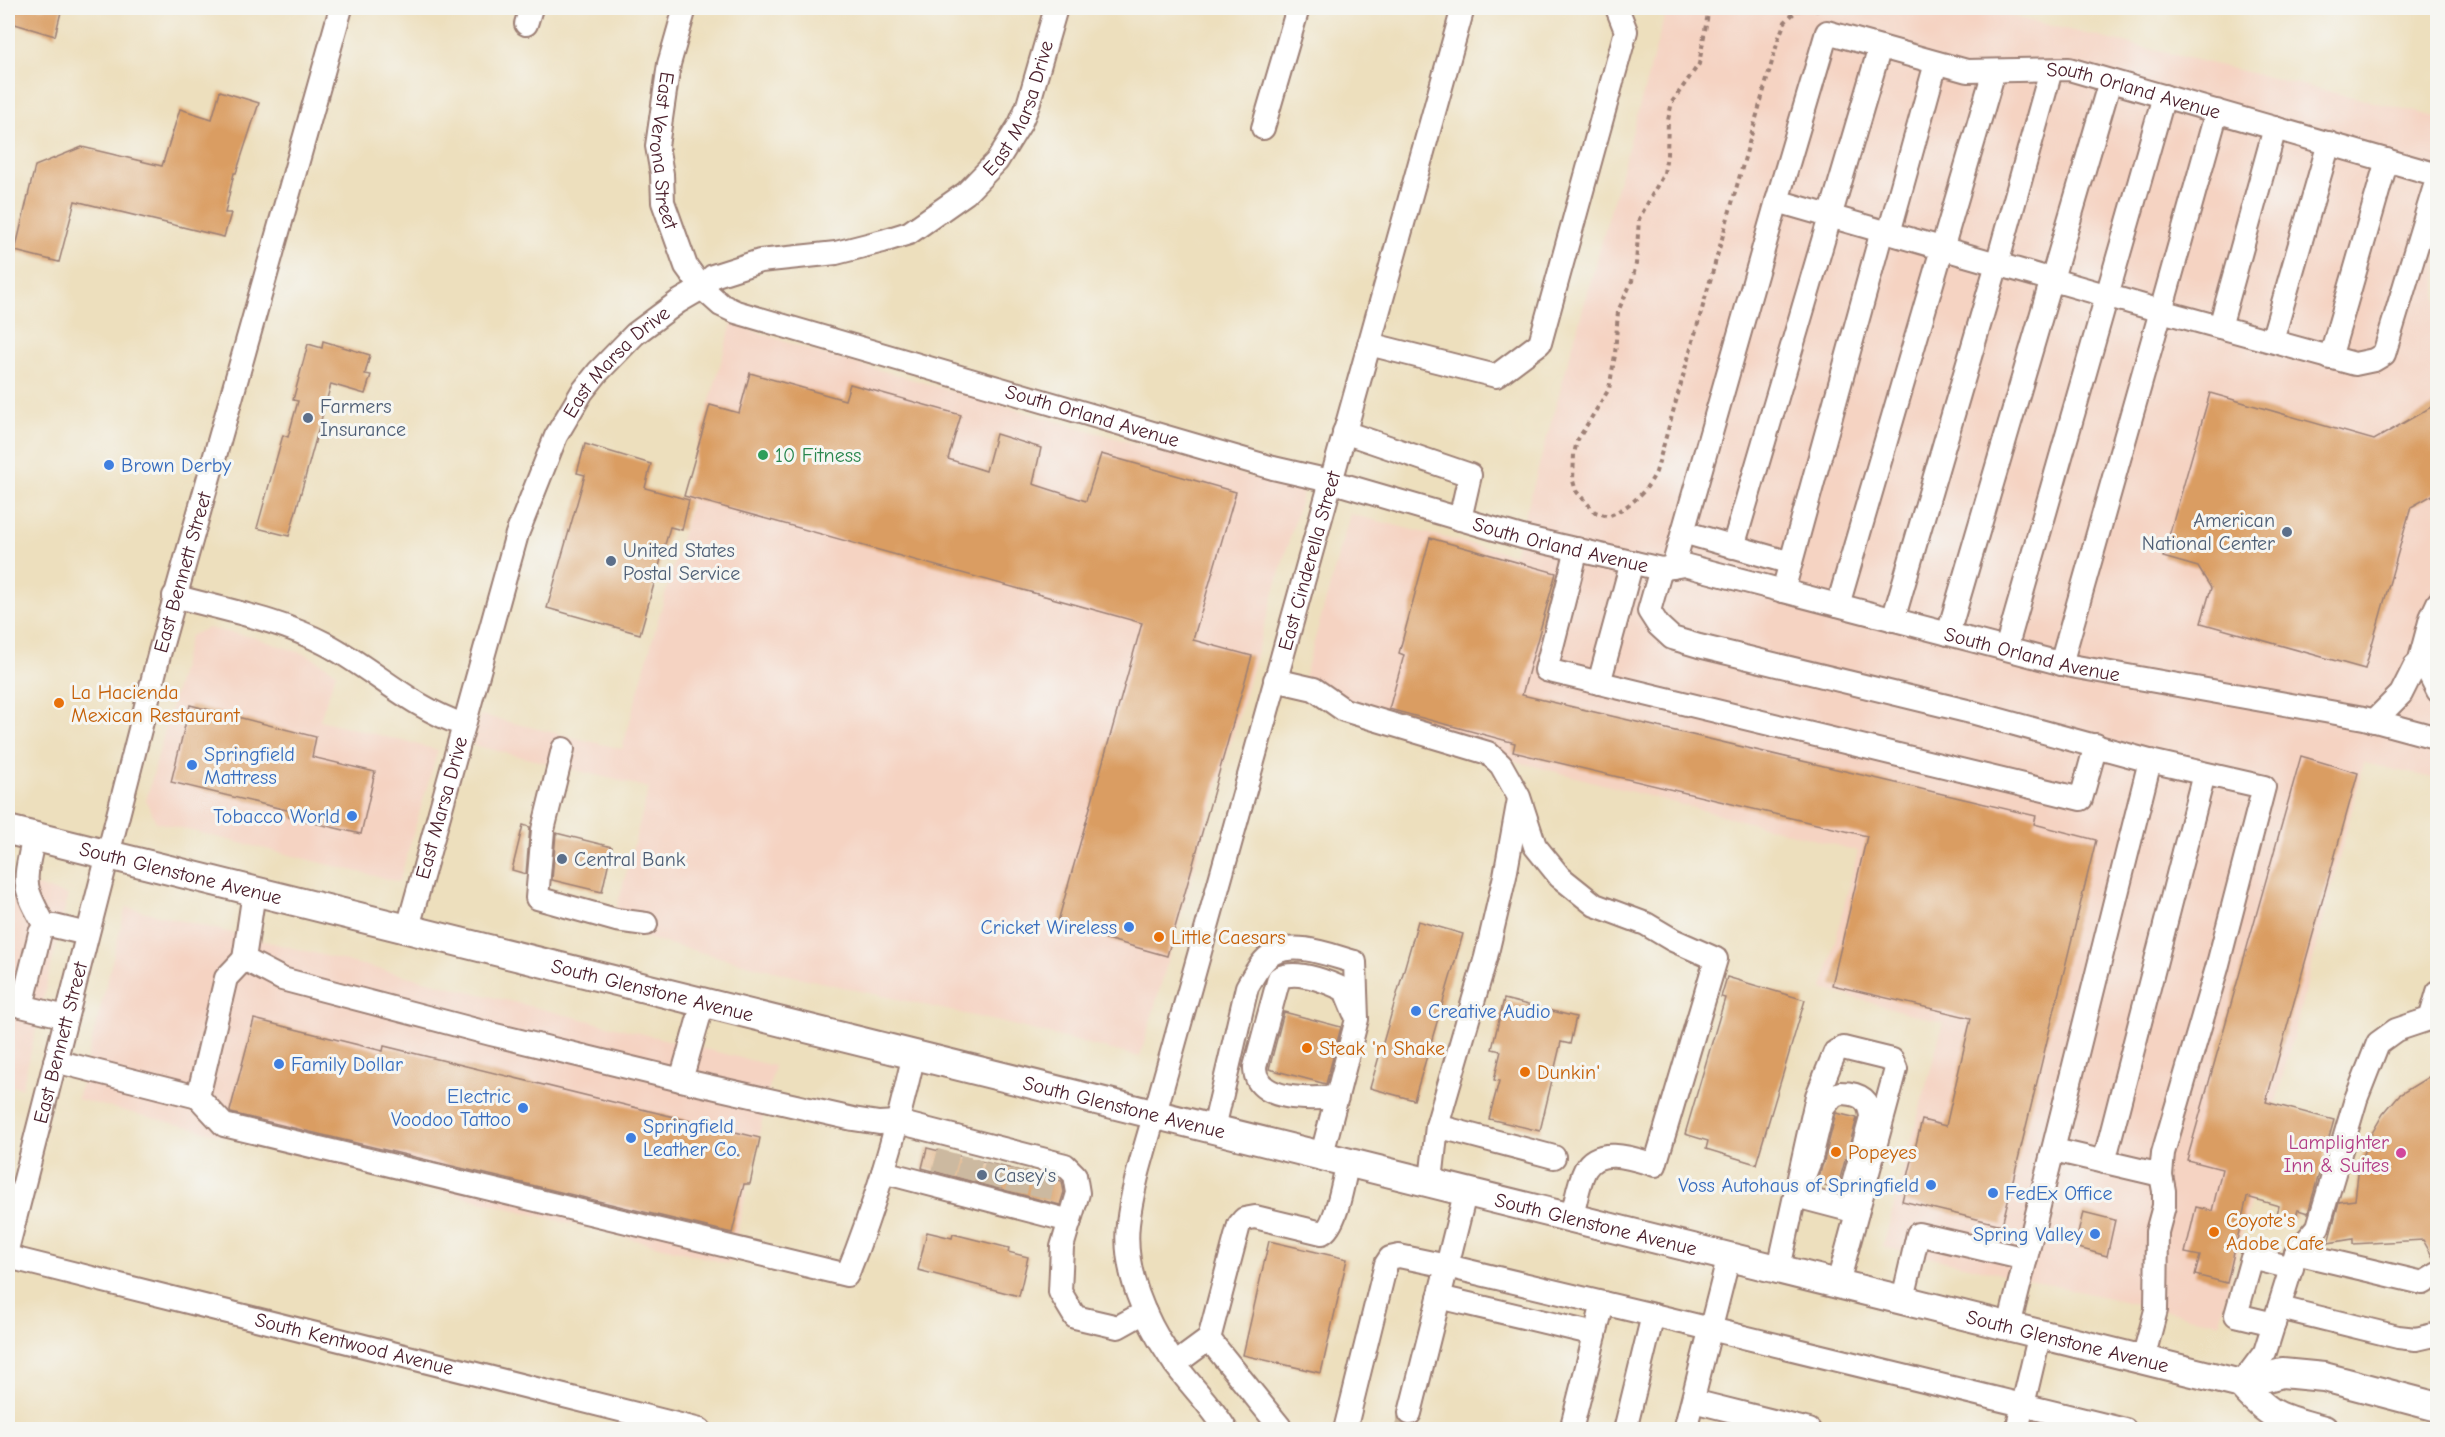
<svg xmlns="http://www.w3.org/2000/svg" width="2445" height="1437" viewBox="0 0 2445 1437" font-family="'Comic Neue',sans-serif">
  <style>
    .built { fill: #f5d3c2 }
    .building { fill: #da9d62 }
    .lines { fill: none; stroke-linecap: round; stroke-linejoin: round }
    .minor-tunnel { stroke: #ccb9a0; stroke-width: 22; stroke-dasharray: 22 11; stroke-linecap: butt }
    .minor-casing { stroke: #9c7f74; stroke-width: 26 }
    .major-casing { stroke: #9c7f74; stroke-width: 32 }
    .path { stroke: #9c7f74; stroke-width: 4; stroke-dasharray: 4.5 4.5; stroke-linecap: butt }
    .minor { stroke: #fff; stroke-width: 22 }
    .major { stroke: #fff; stroke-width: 28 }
    .service-dot { fill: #5c6f8a; stroke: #f6f6f2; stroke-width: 2 }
    .leisure-dot { fill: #2e9e5b; stroke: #f6f6f2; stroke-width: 2 }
    .shop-dot { fill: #3f7fe0; stroke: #f6f6f2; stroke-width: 2 }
    .food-dot { fill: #e8710a; stroke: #f6f6f2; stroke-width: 2 }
    .hotel-dot { fill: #d1479c; stroke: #f6f6f2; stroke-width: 2 }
    .labels { text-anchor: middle; stroke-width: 6; stroke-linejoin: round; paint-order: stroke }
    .street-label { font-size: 20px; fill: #4a1f2b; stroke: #f6f6f2 }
    .service-label { font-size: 20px; fill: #4e5e75; stroke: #f6f6f2; text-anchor: start }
    .leisure-label { font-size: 20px; fill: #27864d; stroke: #f6f6f2; text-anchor: start }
    .shop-label { font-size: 20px; fill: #366cbe; stroke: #f6f6f2; text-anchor: start }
    .food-label { font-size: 20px; fill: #c56008; stroke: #f6f6f2; text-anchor: start }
    .hotel-label { font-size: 20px; fill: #b23c85; stroke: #f6f6f2; text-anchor: end }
  </style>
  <rect width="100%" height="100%" fill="#f6f6f2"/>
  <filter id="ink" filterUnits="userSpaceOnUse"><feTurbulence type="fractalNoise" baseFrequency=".0167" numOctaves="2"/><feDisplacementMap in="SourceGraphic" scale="12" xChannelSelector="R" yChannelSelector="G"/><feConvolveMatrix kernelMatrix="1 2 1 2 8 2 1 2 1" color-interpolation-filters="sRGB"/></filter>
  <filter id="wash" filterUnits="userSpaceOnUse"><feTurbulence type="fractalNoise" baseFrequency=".008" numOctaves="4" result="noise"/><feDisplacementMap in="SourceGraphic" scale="24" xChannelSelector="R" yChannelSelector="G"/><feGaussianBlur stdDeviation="1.35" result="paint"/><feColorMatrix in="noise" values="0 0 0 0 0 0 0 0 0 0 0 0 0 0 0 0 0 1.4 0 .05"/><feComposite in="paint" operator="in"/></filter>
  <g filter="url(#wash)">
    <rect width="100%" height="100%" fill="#eddfbd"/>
    <g class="built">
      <polygon points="1667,8 1976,8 2437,117 2437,779 2364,763 2219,1323 1883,1247 1943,1023 1823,989 1858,851 1465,748 1298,699 1350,514 1514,555"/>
      <polygon points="732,323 810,350 1303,492 1140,1057 996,1021 789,975 611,929 649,788 473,745 480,715 622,749 691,502 682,499"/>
      <polygon points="208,628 252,637 308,655 336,672 320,720 438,750 399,882 156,822 146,801 190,636"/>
      <polygon points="8,878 68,895 22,1088 8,1085"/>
      <polygon points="126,907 774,1066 730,1264 77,1099"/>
    </g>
    <g id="blocks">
      <g class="building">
        <polygon points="8,8 62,8 55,36 8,22"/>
        <polygon points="220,91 259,103 236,173 234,173 225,213 231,213 224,237 75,201 59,262 15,251 35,166 82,147 162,166 180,109 212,119"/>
        <polygon points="323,341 370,355 365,374 371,375 365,394 331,384 289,536 257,528 283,435 288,437 298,401 293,400 308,344 322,348"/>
        <polygon points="750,373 845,400 850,384 961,415 948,459 986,471 996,434 1041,448 1033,484 1086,501 1101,454 1236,492 1193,640 1252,656 1167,956 1057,925 1142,623 684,496 710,405 739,413"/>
        <polygon points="2210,393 2374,440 2438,403 2438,492 2411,507 2365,669 2201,623 2211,588 2198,567 2163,557"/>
        <polygon points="585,444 651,464 645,488 689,500 682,530 670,527 640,634 547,608 585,475 577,473"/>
        <polygon points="1430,538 1556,573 1522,695 2036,816 2034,824 2096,840 2002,1225 1902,1201 1922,1120 1946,1126 1971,1018 1832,985 1867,836 1513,752 1515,743 1389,709 1404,655 1399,653"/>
        <polygon points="190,705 316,737 312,757 375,772 361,834 289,817 291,811 171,782"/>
        <polygon points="2301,756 2358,773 2266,1102 2334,1120 2308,1213 2298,1210 2295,1219 2277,1214 2279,1206 2247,1197 2227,1283 2195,1275 2200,1256 2185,1253 2196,1207 2212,1211 2222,1169 2187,1160"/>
        <polygon points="523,825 530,827 526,874 512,870"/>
        <polygon points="556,833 612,847 602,892 552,880"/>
        <polygon points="1418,921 1463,934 1414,1100 1370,1088"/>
        <polygon points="1727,977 1805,1000 1756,1164 1706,1149 1708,1141 1685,1134 1725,998 1721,997"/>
        <polygon points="1504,999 1576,1017 1570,1044 1561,1042 1540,1131 1489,1119 1499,1081 1494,1080 1501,1051 1492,1049"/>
        <polygon points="1284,1012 1341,1027 1326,1084 1269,1069"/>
        <polygon points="254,1019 383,1051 384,1046 760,1138 750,1184 744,1184 732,1233 231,1113 230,1111"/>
        <polygon points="2438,1071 2438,1261 2435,1261 2423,1240 2353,1244 2353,1239 2328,1243 2339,1202 2355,1200 2359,1166 2368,1140 2383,1114 2399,1095"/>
        <polygon points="1836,1113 1857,1118 1837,1189 1820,1185 1821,1180 1817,1180 1824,1161"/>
        <polygon points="927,1148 1062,1181 1064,1192 1060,1205 922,1168"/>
        <polygon points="2083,1212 2115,1220 2107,1256 2075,1247"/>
        <polygon points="927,1232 952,1238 953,1234 1009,1248 1008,1252 1028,1257 1019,1296 918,1270"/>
        <polygon points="1269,1241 1347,1259 1321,1373 1243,1355"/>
      </g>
    </g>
  </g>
  <g filter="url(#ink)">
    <use href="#blocks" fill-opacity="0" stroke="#9c7f74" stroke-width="1.5"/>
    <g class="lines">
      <g class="minor-tunnel">
        <polyline points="943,1173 949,1151"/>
        <polyline points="966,1179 972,1157"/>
        <polyline points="990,1186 996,1163"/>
        <polyline points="1016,1192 1021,1169"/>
        <polyline points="1040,1197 1045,1175"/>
        <polyline points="1405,1430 1410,1413"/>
      </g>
      <defs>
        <g id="minor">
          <path id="s1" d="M685,8L669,64L657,146L662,174L663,202L686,266L702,288L721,305L736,312L1273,468L1330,481L1522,537L1661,569L1684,565L2071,666L2364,718L2438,738"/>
          <polyline points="526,24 531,8"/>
          <path id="s2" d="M2217,111L2161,311L1777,201L1827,32L1967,71L2069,69L2438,175"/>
          <polyline points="1263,128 1298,8"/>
          <polyline points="1889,233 1936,63"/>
          <polyline points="2220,327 2275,128"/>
          <polyline points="2272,341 2329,143"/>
          <polyline points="1369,344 1496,376 1540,343 1626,31 1617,8"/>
          <polyline points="2330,358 2387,160"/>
          <polyline points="1344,432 1470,475 1460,519"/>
          <polyline points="1683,532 1791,563"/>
          <polyline points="1733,547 1880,47"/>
          <polyline points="1577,549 1546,670 2081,799 2096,745"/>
          <polyline points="1673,567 1777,201"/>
          <polyline points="1661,569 1649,611 1658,625 1672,638 1699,646 1971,712 2150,761 2264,787 2217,968 2163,1153 2161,1175 2164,1191 2164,1206 2157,1232 2156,1310 2143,1359"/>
          <polyline points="1783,591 1882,231"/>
          <path d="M174,596C225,610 280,620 326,644C375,670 410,707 464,725"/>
          <polyline points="1838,605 1994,71"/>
          <polyline points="1893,620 1997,264 2051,70"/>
          <polyline points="1948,634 2110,81"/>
          <polyline points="2006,649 2164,96"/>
          <polyline points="2419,663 2431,618 2438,603"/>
          <polyline points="2061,664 2161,311 2355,364 2374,360 2384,354 2438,176"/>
          <path d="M1275,680L1314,689L1344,710L1488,753L1501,765L1519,797L1535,846L1560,877L1595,905L1646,924L1673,940L1716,959L1655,1165C1635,1159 1598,1145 1585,1170C1578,1184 1576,1202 1572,1216"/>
          <polyline points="1599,683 1632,562"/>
          <polyline points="2374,721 2401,694 2415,666 2419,663 2427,669 2438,691"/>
          <polyline points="563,749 543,830 537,898 616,920 646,924"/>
          <path d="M34,836C24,884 21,883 45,926"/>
          <polyline points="254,892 244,959 282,979 491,1034 681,1080 703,1003"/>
          <path id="s3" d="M407,931L517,534L556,436L582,392L598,372L635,334L678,302L702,288L713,276L760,261L836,253L883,241L909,233L966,193L997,161L1020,124L1028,105L1056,8"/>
          <polyline points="9,1003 66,1017"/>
          <polyline points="22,1006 40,933 45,926 54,926 87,934"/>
          <polyline points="2431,1016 2438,992"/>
          <polyline points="55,1061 198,1097 226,978 244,959"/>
          <polyline points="681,1080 853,1119 879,1123 898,1122 1065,1165 1075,1175 1078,1193 1062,1247 1060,1292 1075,1317 1118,1327 1145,1312"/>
          <path d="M1840,1093C1858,1093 1870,1098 1871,1118L1853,1184L1857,1212L1796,1196L1811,1158L1823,1108L1833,1096Z"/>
          <path d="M198,1097L224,1125L847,1275C876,1204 897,1129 914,1054"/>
          <path d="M1337,1097C1314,1099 1254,1103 1255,1067L1279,978C1297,969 1328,982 1345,990L1354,1012"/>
          <polyline points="1437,1126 1486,957 1505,876 1519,799"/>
          <path d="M1214,1128L1247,987C1254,975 1262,959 1274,953C1298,941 1331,956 1355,962L1357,1019L1322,1154"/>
          <polyline points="2054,1150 2161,1175"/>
          <polyline points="2104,1162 2204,774"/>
          <polyline points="883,1172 1070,1221"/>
          <polyline points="1431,1181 1437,1126 1554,1157"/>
          <polyline points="1466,1190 1447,1266 1653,1315 1625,1430"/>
          <path id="s4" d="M8,1246L160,651L341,8"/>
          <polyline points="2296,1253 2423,1283 2438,1274"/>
          <path id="s5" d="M8,1257L700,1430"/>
          <polyline points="1779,1268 1817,1096 1835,1052 1843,1048 1892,1060 1896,1069 1838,1283"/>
          <polyline points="1439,1297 1595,1334"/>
          <polyline points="1903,1299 1918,1234 2026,1259"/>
          <polyline points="2280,1308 2398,1337 2416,1339 2438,1334"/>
          <polyline points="1653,1315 2125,1430"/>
          <polyline points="2274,1324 2236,1315 2252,1258 2292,1268"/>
          <polyline points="2009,1326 2150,761"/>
          <polyline points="1209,1339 1280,1427"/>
          <path d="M1175,1364L1209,1339L1239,1225L1244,1219L1255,1217L1322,1233C1337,1226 1344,1177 1348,1161"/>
          <polyline points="2241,1384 2265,1352 2296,1253 2318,1227 2356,1099 2378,1043 2396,1030 2438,1016"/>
          <polyline points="1693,1401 1809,1430"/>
          <path id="s6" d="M1226,1430C1210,1403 1187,1383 1170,1357C1145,1320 1123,1271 1128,1224C1132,1187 1145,1149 1155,1113L1463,8"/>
          <polyline points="1345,1430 1386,1264 1390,1258 1399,1256 1447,1266 1410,1413"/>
          <polyline points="1571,1430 1603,1303"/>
          <polyline points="1685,1430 1729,1256"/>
          <polyline points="2017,1430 2040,1333"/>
        </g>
        <g id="major">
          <path id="s7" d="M8,830L2241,1384L2282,1373L2324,1377L2438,1407"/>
          <path d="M2241,1384C2272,1419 2280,1418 2324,1430"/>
        </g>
      </defs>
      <use href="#minor" class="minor-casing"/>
      <use href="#major" class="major-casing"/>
      <g class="path">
        <path d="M1709,8L1699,64L1672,102L1668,120L1667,155L1664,173L1639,219L1636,264L1632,281L1618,311L1615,355L1609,389L1577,441L1574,454L1573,481L1576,491L1595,512L1608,516C1631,506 1644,495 1656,472L1779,37L1785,22L1797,10"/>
        <path d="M1778,8C1792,13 1807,8 1821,11"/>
      </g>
      <use href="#minor" class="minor"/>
      <use href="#major" class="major"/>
    </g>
  </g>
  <g class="service-dot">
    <circle cx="308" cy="418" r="6"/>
    <circle cx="2287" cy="532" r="6"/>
    <circle cx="611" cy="561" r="6"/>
    <circle cx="562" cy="859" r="6"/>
    <circle cx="982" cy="1175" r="6"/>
  </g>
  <circle class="leisure-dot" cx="763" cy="455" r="6"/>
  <g class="shop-dot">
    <circle cx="109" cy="465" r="6"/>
    <circle cx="192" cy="765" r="6"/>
    <circle cx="352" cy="816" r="6"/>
    <circle cx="1129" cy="927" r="6"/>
    <circle cx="1416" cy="1011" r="6"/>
    <circle cx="279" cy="1064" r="6"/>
    <circle cx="523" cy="1108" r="6"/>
    <circle cx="631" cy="1138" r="6"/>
    <circle cx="1931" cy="1185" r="6"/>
    <circle cx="1993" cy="1193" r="6"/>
    <circle cx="2095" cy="1234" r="6"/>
  </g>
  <g class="food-dot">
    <circle cx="59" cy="703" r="6"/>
    <circle cx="1159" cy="937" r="6"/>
    <circle cx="1307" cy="1048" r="6"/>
    <circle cx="1525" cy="1072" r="6"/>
    <circle cx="1836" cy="1152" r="6"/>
    <circle cx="2214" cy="1232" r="6"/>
  </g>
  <circle class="hotel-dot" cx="2401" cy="1153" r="6"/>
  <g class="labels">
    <g class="street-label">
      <text dy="7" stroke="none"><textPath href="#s2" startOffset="1098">South Orland Avenue</textPath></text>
      <text dy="7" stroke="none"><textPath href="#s3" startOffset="1118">East Marsa Drive</textPath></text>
      <text dy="7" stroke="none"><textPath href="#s1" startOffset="146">East Verona Street</textPath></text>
      <text dy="7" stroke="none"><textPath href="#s3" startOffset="614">East Marsa Drive</textPath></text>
      <text dy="7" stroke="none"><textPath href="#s1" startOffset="706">South Orland Avenue</textPath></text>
      <text dy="7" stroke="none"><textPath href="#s1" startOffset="1192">South Orland Avenue</textPath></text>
      <text dy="7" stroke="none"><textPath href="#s6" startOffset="922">East Cinderella Street</textPath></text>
      <text dy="7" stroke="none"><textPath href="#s4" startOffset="696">East Bennett Street</textPath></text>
      <text dy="7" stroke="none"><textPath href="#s1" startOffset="1678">South Orland Avenue</textPath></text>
      <text dy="7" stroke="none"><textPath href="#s3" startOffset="128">East Marsa Drive</textPath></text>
      <text dy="7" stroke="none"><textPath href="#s7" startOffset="178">South Glenstone Avenue</textPath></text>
      <text dy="7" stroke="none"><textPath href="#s7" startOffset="664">South Glenstone Avenue</textPath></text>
      <text dy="7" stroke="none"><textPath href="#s4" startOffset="210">East Bennett Street</textPath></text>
      <text dy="7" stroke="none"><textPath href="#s7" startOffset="1150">South Glenstone Avenue</textPath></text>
      <text dy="7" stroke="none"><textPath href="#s7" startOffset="1636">South Glenstone Avenue</textPath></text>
      <text dy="7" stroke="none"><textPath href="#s7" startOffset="2122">South Glenstone Avenue</textPath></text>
      <text dy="7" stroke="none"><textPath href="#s5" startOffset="357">South Kentwood Avenue</textPath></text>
    </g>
    <g class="service-label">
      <text x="320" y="413">Farmers<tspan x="320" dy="23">Insurance</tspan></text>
      <text x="2275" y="527" text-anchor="end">American<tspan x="2275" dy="23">National Center</tspan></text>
      <text x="623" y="557">United States<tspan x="623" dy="23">Postal Service</tspan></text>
      <text x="574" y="866">Central Bank</text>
      <text x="994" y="1182">Casey's</text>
    </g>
    <g class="leisure-label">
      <text x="775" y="462">10 Fitness</text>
    </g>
    <g class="shop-label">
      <text x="121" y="472">Brown Derby</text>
      <text x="204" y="761">Springfield<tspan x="204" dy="23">Mattress</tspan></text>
      <text x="340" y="823" text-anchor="end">Tobacco World</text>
      <text x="1117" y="934" text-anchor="end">Cricket Wireless</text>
      <text x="1428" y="1018">Creative Audio</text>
      <text x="291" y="1071">Family Dollar</text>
      <text x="511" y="1103" text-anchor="end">Electric<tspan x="511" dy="23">Voodoo Tattoo</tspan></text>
      <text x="643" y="1133">Springfield<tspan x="643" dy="23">Leather Co.</tspan></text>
      <text x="1919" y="1192" text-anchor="end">Voss Autohaus of Springfield</text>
      <text x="2005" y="1200">FedEx Office</text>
      <text x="2083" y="1241" text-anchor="end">Spring Valley</text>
    </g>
    <g class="food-label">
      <text x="71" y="699">La Hacienda<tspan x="71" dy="23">Mexican Restaurant</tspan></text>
      <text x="1171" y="944">Little Caesars</text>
      <text x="1319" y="1055">Steak 'n Shake</text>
      <text x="1537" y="1079">Dunkin'</text>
      <text x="1848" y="1159">Popeyes</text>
      <text x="2226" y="1227">Coyote's<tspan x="2226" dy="23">Adobe Cafe</tspan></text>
    </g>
    <g class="hotel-label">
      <text x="2389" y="1149">Lamplighter<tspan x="2389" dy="23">Inn &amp; Suites</tspan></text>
    </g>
  </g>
  <rect width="2445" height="1437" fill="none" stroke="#f6f6f2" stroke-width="30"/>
</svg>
